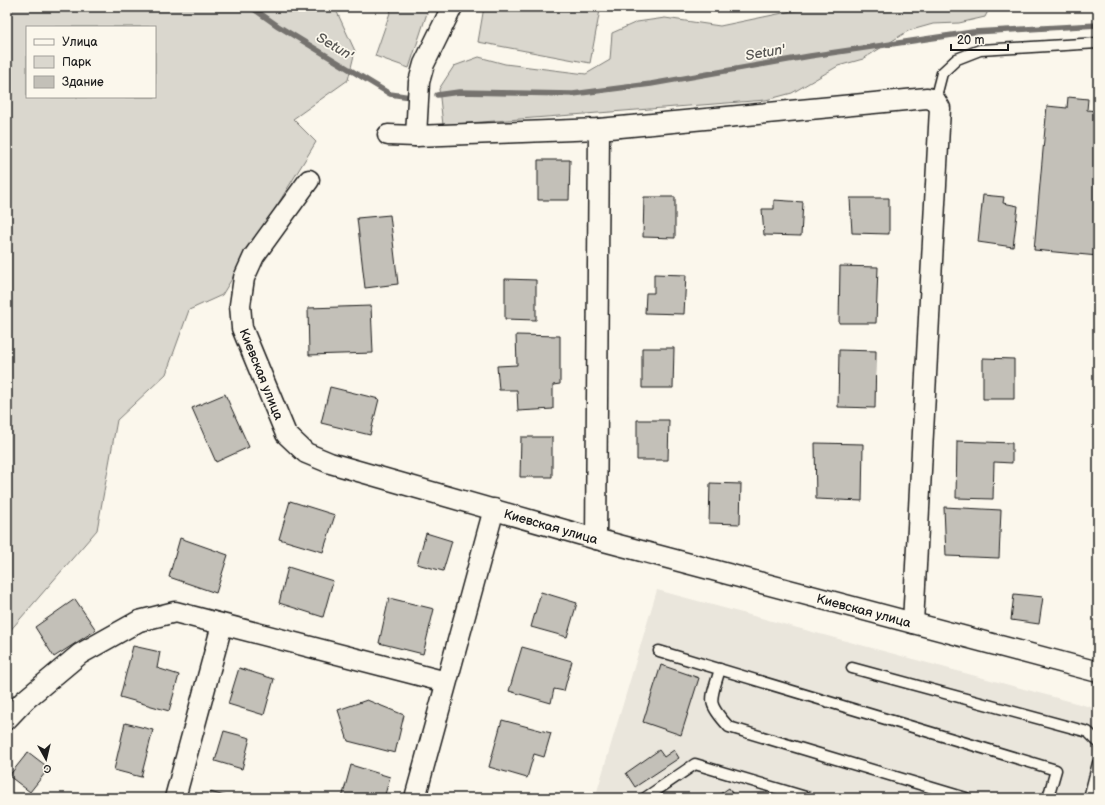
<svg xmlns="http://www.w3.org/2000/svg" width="1105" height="805" viewBox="0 0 1105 805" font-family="'Balsamiq Sans',sans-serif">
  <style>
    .built { fill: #eae6dc }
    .green { fill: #dad7ce; stroke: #7b7a75; fill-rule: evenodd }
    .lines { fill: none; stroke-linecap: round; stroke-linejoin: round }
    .stream { stroke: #74726e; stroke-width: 5.5 }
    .building { fill: #c3c0b8; stroke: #1c1c1c }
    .service-casing { stroke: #1c1c1c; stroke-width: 13 }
    .minor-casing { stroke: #1c1c1c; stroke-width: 23 }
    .service { stroke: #fbf7ec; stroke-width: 10 }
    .minor { stroke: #fbf7ec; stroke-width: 20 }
    .labels { text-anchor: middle; stroke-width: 3.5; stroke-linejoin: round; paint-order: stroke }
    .street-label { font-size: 13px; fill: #1c1c1c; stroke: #fbf7ec }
    .water-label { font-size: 14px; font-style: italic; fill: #575653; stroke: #fbf7ec }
  </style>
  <rect width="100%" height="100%" fill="#fbf7ec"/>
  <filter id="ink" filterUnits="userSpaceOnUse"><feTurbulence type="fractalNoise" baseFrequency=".025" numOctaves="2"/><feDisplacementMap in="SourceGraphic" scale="8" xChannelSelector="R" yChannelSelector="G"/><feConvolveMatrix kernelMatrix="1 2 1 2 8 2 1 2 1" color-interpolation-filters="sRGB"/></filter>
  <g filter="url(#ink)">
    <polygon class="built" points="657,590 1098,709 1098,798 595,798"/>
    <g class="green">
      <path d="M7,7H332L336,10L355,51L348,80L293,119L316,142L222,295L189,310L166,374L117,420L97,530L8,633L7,662ZM27,27H155V97H27Z"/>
      <polygon points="392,7 429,7 409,68 375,56"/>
      <polygon points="484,7 585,7 600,10 590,63 478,42"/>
      <polygon points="812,7 990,7 985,17 959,23 933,24 908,31 863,59 838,66 792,93 766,100 443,125 439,89 454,66 479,57 505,64 586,74 610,60 612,33 637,22 665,18 720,26"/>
    </g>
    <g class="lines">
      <g class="stream">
        <polyline points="251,7 278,26 390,94 411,97"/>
        <polyline points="437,95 459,92 573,94 651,84 810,56 973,32 1098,25"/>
      </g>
    </g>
    <g class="building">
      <polygon points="1068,97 1088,99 1087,110 1098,111 1098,256 1034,250 1047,106 1067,108"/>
      <polygon points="538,160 570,160 569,200 538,200"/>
      <polygon points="983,195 1004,197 1003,203 1018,206 1013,247 978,242"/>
      <polygon points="644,197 675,197 675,238 643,237"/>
      <polygon points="850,198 889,198 889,234 852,233"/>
      <polygon points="774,200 803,202 801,236 764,235 762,209 774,209"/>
      <polygon points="390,215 398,284 365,288 357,218"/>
      <polygon points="840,266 878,267 876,323 839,323"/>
      <polygon points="654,274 686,275 684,314 645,313 646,293 654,293"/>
      <polygon points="505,279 536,280 536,320 505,319"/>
      <polygon points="371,306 373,353 309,355 308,308"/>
      <polygon points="516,335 560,336 560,384 553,385 553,409 518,411 517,390 499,390 497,366 517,365"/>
      <polygon points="642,348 674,348 673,388 642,388"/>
      <polygon points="839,350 876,351 875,408 838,407"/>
      <polygon points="983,358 1014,359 1014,399 983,399"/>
      <polygon points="330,387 379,399 370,435 321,423"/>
      <polygon points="225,394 249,447 216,462 192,408"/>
      <polygon points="637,420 669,420 668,460 637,460"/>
      <polygon points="521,437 552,437 552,477 520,477"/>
      <polygon points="957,441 1012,443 1012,463 994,462 993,499 956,498"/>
      <polygon points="815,443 863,444 862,501 816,499"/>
      <polygon points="710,483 741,484 740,524 709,523"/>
      <polygon points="290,501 335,515 323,552 279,539"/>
      <polygon points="944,507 1001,510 999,558 946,556"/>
      <polygon points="426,533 452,541 443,571 417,564"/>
      <polygon points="180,538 228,555 216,593 169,577"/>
      <polygon points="288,567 333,581 323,617 279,603"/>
      <polygon points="541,592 577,603 567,637 531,627"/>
      <polygon points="1014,594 1043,597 1039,624 1011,620"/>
      <polygon points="389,598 434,609 423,654 379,643"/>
      <polygon points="75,599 96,630 54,657 35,627"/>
      <polygon points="133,646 160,652 157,668 179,675 169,711 120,697"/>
      <polygon points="522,647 572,661 564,691 554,689 551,703 509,691"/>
      <polygon points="661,665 699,678 681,735 643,722"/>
      <polygon points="239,668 274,679 264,715 228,704"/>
      <polygon points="367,700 404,715 395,753 348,741 338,710"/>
      <polygon points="502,720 551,733 544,757 534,754 527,778 489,767"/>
      <polygon points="125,723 153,730 141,777 114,770"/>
      <polygon points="224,731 250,738 242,769 215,761"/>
      <polygon points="659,750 664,757 674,750 679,758 635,787 626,773"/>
      <polygon points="28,752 49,768 30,792 9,776"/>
      <polygon points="351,765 390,777 384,798 342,798"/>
      <polygon points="729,788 735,798 714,798"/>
      <polygon points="210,792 232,798 209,798"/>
    </g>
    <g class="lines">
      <defs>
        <g id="service">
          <polyline points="935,100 942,73 957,59 980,50 1098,43"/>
          <polyline points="659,651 1056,770 1048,798"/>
          <polyline points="852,668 1088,732 1098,742"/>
          <path d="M720,669C711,701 705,701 729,727L966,798"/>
          <polyline points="645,798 695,764 809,798"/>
          <polyline points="1089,798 1098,763"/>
        </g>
        <g id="minor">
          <polyline points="388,135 416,136 599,129 927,98 935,100 940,108 913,623"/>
          <polyline points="416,136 419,82 424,64 452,7"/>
          <polyline points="309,180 254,256 244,278 240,305 242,328 286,434 306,453 330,463 596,539 1098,672"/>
          <polyline points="596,539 599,129"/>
          <polyline points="7,719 25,700 80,654 139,621 175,612 446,682"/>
          <polyline points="175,798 222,625"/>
          <polyline points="415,798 494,509"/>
        </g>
      </defs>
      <use href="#service" class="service-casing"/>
      <use href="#minor" class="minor-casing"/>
      <use href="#service" class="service"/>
      <use href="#minor" class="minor"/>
    </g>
  </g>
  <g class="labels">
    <g class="street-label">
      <text transform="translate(262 374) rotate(68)" y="5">Киевская улица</text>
      <text transform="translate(551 526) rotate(16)" y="5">Киевская улица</text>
      <text transform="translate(864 610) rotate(15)" y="5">Киевская улица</text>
    </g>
    <g class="water-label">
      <text transform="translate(335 46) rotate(31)" y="5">Setun'</text>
      <text transform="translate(765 52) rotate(-10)" y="5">Setun'</text>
    </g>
  </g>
  <rect width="1105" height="805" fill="none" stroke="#fbf7ec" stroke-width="24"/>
  <rect x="12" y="12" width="1081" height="781" fill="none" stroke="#1c1c1c" stroke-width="1.5" filter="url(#ink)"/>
  <rect x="26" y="26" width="130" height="72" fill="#fbf7ec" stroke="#a29f99"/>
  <rect x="34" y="39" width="20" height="6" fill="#fbf7ec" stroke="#a29f99"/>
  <text x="62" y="46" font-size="12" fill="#1c1c1c">Улица</text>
  <rect x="34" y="56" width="20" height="12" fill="#dad7ce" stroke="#a29f99"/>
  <text x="62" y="66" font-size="12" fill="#1c1c1c">Парк</text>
  <rect x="34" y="76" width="20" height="12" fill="#c3c0b8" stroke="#a29f99"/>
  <text x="62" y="86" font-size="12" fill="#1c1c1c">Здание</text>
  <g transform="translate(46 759) rotate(172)" stroke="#fbf7ec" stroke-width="3" paint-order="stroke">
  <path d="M0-3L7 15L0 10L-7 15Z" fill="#1c1c1c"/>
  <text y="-6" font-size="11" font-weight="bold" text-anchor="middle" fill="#1c1c1c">С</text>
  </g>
  <path d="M951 44v6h57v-6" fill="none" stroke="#1c1c1c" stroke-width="2"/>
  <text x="957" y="44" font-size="12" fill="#1c1c1c" stroke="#fbf7ec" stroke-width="3" paint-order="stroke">20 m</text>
</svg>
